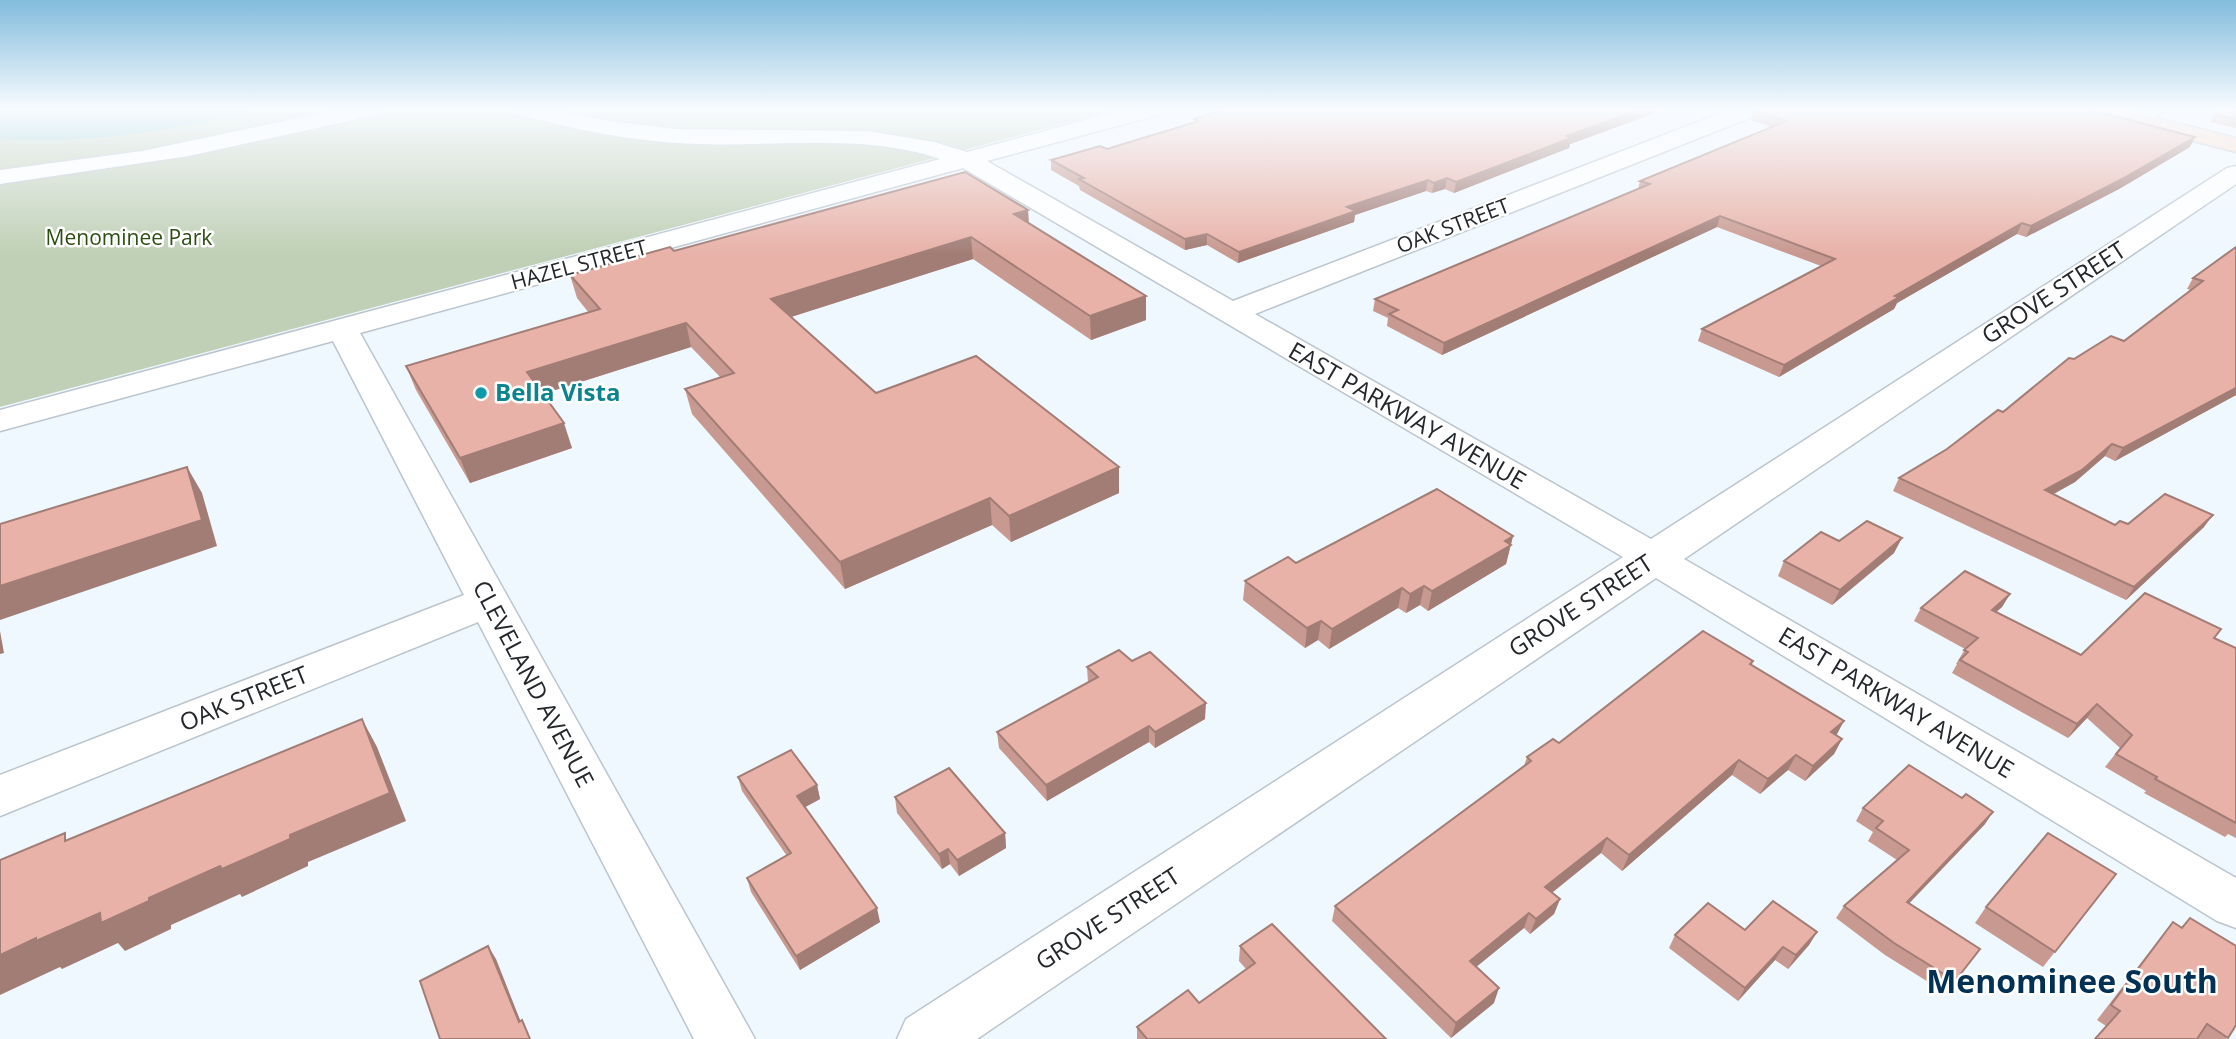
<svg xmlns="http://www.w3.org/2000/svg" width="2236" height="1039" viewBox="0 0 2236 1039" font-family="'Open Sans',sans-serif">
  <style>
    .green { fill: #c0d0b6 }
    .water { fill: #89c8cc }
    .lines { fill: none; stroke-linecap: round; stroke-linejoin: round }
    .street-casing { stroke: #bcc5ce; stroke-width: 3 }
    .secondary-casing { stroke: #bcc5ce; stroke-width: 3 }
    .street { fill: #fff; fill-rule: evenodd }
    .secondary { fill: #fbd7c3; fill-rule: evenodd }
    .wall { fill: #c89990 }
    .shaded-wall { fill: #a27d76 }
    .building { fill: #e8b2a8; stroke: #a27d76; stroke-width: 2 }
    .culture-dot { fill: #0f9aa8; stroke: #fff; stroke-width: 2.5 }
    .labels { text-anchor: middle; stroke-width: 5; stroke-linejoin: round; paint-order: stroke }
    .far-street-label { font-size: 21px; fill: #24272b; stroke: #fff }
    .far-park-label { font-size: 21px; fill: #2d4e12; stroke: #fff }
    .street-label { font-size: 24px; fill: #24272b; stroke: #fff }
    .culture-label { font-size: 24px; font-weight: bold; fill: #0d838f; stroke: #fff; text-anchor: start }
    .near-neighbourhood-label { font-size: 32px; font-weight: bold; fill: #013155; stroke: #fff }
  </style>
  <rect width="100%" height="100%" fill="#eff7ff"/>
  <polygon class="green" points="0,108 1122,108 0,407"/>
  <path class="water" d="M0,108H268C172,130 100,144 0,139Z"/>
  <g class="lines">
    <defs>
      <g id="street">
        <polygon points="347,108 387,108 376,115 189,156 0,184 0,170 142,151"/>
        <path d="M509,108H546L608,121L675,129L868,131L934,142L967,152L1131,108H1168L1165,113L987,161L1233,301L1734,108H1765L1762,113L1255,314L1651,539L2227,168L2236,166V184L1684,559L2236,878V928L2217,921L1656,578L977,1039H897L906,1019L1623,557L963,168L360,333L755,1039H694L478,622L0,816V775L464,595L333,341L0,431V410L940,159C862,133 777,147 696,144C633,142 572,129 512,113Z"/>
        <polygon points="2141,108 2169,108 2145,124 2129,124 2126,119"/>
      </g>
      <polygon id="secondary" points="2082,108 2119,108 2236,138 2236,152 2085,113"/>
    </defs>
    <use href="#street" class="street-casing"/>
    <use href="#secondary" class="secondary-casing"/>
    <use href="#street" class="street"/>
    <use href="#secondary" class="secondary"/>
  </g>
  <g class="wall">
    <polygon points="1231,108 1669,108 1570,144 1569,148 1454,193 1445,189 1432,193 1426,191 1355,215 1354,222 1238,263 1207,245 1185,250 1080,190 1079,186 1051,170 1051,160 1107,149 1194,123 1194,119"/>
    <polygon points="2236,108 2236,128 2210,122 2215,114"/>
    <polygon points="1754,110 2190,147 2119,189 2026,237 2017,234 1897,303 1894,309 1779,377 1698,341 1702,329 1821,266 1717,227 1442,355 1387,326 1388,318 1373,311 1375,299 1638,189 1640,181 1771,127 1751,120"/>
    <polygon points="1028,210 1029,224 1146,296 1146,320 1091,340 973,259 791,317 876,393 1119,493 1011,542 992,525 845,589 692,414 685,389 721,378 691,347 543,394 572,448 470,483 416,390 406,366 589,313 577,298 570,275 674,251"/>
    <polygon points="2236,247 2236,395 2115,461 2105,456 2075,482 2054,494 2115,525 2128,524 2204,527 2126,600 1893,491 1899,478 1947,449 2003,412 2074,359 2124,341 2191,290 2187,289 2193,278"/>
    <polygon points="1513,536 1506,564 1428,611 1420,605 1406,613 1398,608 1329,649 1318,640 1305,648 1243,600 1245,581 1296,563"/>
    <polygon points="1839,541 1894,553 1832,605 1778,576 1784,561"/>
    <polygon points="2010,594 2002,607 1996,612 2081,655 2221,629 2215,638 2236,648 2236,838 2228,834 2225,837 2144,793 2146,791 2105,767 2120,748 2087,718 2068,738 1952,673 1957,664 1956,664 1965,649 1914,621 1921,608"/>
    <polygon points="1132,661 1205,719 1155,748 1149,742 1047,801 999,748 997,732 1088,683 1087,667"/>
    <polygon points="1753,661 1752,665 1836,735 1842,739 1834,754 1805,781 1788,770 1760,794 1732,775 1622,871 1601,853 1552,893 1560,899 1554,914 1530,934 1524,928 1476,967 1494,1003 1451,1038 1332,921 1335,906 1524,766 1527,757"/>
    <polygon points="738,777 817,785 820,799 805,807 880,922 800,970 751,892 747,878 787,856 742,791"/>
    <polygon points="895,797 1005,833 1006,848 959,876 950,864 942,869 897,813"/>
    <polygon points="1863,808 1985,824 1909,903 1980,949 1946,993 1885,955 1836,918 1844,906 1897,860 1868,841 1873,832 1856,821"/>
    <polygon points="2116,874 2043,967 1975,923 1986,907"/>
    <polygon points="2190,918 2236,1025 2226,1039 2094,1039 2106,1026 2097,1020 2160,938 2173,922 2181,927"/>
    <polygon points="1745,930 1817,932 1809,945 1788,969 1775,960 1738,1001 1669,948 1675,935"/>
    <polygon points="1240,946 1386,1039 1137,1039 1137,1027 1199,1003 1246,969 1239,961"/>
  </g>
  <g class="shaded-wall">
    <polygon points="1645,108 1669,108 1570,144 1569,148 1454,193 1456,182 1567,136"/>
    <polygon points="2195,137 2190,147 2119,189 2026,237 2031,226"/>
    <polygon points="1447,178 1445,189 1432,193 1434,183"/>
    <polygon points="1428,180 1426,191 1355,215 1354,222 1238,263 1239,252 1347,207"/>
    <polygon points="1028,210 1029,232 1014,214"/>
    <polygon points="1720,216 1717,227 1442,355 1444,343"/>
    <polygon points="2022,223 2017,234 1897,303 1894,309 1779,377 1784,365 1895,296"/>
    <polygon points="1207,234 1207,245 1185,250 1185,239"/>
    <polygon points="971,237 973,259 775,322 771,299"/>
    <polygon points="1146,296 1146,320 1091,340 1090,316"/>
    <polygon points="686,323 691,347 536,396 527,372"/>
    <polygon points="2236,388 2236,395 2115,461 2123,448"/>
    <polygon points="564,423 572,448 470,483 460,458"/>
    <polygon points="2112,444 2105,456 2075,482 2038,502 2045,490"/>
    <polygon points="187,467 202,493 217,546 0,620 0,586"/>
    <polygon points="1119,467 1119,493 1011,542 1009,516"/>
    <polygon points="990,498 992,525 845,589 840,562"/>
    <polygon points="2213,515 2204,527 2126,600 2134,587"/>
    <polygon points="1513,536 1506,564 1428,611 1432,591"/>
    <polygon points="1902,538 1894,553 1832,605 1840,590"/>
    <polygon points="1424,586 1420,605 1406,613 1410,594"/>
    <polygon points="1402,588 1398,608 1329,649 1332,629"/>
    <polygon points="2010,594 2002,607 1984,623 1992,610"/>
    <polygon points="1321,621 1318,640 1305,648 1307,628"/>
    <polygon points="0,631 4,653 0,654"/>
    <polygon points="1206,703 1205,719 1155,748 1155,732"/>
    <polygon points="2097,704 2087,718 2068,738 2077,724"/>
    <polygon points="362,719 377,747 406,821 308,862 308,866 242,897 240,894 171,925 171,929 125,951 118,943 62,969 60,967 0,995 0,955 36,938 100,913 149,898 290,835"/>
    <polygon points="1844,721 1836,736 1831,732"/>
    <polygon points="1149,726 1149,742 1047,801 1046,785"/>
    <polygon points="1842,739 1834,754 1805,781 1813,766"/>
    <polygon points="1796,755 1788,770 1760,794 1768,779"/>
    <polygon points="1739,760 1732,775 1622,871 1629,855"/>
    <polygon points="817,785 820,799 800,810 797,796"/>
    <polygon points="1993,812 1985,824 1899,914 1907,902"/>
    <polygon points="1005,833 1006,848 959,876 957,860"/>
    <polygon points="1607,838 1601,853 1540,902 1545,887"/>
    <polygon points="948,849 950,864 942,869 939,854"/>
    <polygon points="1560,899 1554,914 1530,934 1536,919"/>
    <polygon points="877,908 880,922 800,970 796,956"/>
    <polygon points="1529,913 1524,928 1465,976 1470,961"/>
    <polygon points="1817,932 1809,945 1788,969 1796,955"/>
    <polygon points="488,946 496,959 526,1035 519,1022"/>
    <polygon points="1783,947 1775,960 1738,1001 1745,988"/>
    <polygon points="1499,988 1494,1003 1451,1038 1456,1023"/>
  </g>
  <g class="building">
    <polygon points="1231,108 1645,108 1567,136 1571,138 1456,182 1447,178 1434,183 1428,180 1347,207 1356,211 1239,252 1207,234 1185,239 1079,179 1084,178 1051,160 1100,146 1107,149 1199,121 1194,119"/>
    <polygon points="1760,108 2083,108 2195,137 2124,178 2031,226 2022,223 1895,296 1899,297 1784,365 1702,329 1835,259 1720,216 1444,343 1389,314 1398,310 1375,299 1650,184 1640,181 1786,121 1754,110"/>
    <polygon points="2224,108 2236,108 2236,119 2215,114"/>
    <polygon points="965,172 1028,210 1014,214 1146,296 1090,316 971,237 771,299 876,393 976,356 1119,467 1009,516 990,498 840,562 685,389 734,373 686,323 527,372 564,423 460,458 406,366 600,309 570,275 670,247 674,251"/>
    <polygon points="2236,247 2236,388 2123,448 2112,444 2082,470 2045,490 2115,525 2120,521 2128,524 2165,494 2213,515 2134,587 1899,478 1947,449 1998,410 2003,412 2069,358 2074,359 2111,336 2124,341 2203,281 2193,278"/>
    <polygon points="187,467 202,520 0,586 0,524"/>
    <polygon points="1437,489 1513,536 1505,541 1511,545 1432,591 1424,586 1410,594 1402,588 1332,629 1321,621 1307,628 1245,581 1288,557 1296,563"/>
    <polygon points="1867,521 1902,538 1840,590 1784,561 1821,532 1839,541"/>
    <polygon points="1965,571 2010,594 1992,610 2081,655 2145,593 2221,629 2214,638 2236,648 2236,823 2155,779 2157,777 2116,754 2132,735 2097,704 2077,724 1960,660 1968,652 1964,650 1978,638 1921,608"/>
    <polygon points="1703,631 1753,661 1750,664 1844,721 1831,732 1842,739 1813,766 1796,755 1768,779 1739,760 1629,855 1607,838 1545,887 1560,899 1536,919 1529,913 1470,961 1499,988 1456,1023 1335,906 1531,761 1527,757 1553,739 1559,743"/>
    <polygon points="1119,650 1132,661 1150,652 1206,703 1155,732 1149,726 1046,785 997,732 1098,677 1087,667"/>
    <polygon points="362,719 390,793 290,835 290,839 222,869 220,866 149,898 149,901 101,923 100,913 36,941 36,938 0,955 0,860 65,833 65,841"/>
    <polygon points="791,750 817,785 797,796 877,908 796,956 747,878 791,853 738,777"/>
    <polygon points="1909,765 1962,798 1966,794 1993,812 1907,902 1980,949 1955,981 1894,943 1844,906 1909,850 1876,828 1883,821 1863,808"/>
    <polygon points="949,768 1005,833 957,860 948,849 939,854 895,797"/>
    <polygon points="2048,833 2116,874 2055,952 1986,907"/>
    <polygon points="1773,901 1817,932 1796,955 1783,947 1745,988 1675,935 1708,903 1745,930"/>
    <polygon points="2190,918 2236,946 2236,1025 2228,1038 2207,1024 2197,1039 2095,1039 2120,1011 2111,1005 2173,922 2182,928"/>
    <polygon points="1272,924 1386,1039 1147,1039 1137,1027 1188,990 1199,1003 1255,963 1240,946"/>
    <polygon points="488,946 519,1022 522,1020 530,1039 440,1039 420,981"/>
  </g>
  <linearGradient id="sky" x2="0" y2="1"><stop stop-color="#82bcdd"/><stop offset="0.43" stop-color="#f8fbff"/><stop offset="1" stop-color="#f8fbff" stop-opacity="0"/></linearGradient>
  <rect width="2236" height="254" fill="url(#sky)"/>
  <circle class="culture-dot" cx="481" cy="393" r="7"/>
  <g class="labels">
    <g class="far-street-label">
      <text transform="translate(1453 226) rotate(-21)" y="7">OAK STREET</text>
      <text transform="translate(579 265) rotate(-15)" y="7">HAZEL STREET</text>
    </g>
    <g class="far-park-label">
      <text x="129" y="245">Menominee Park</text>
    </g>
    <g class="street-label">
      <text transform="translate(2054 293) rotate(-33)" y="8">GROVE STREET</text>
      <text transform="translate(1407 416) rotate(30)" y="8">EAST PARKWAY AVENUE</text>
      <text transform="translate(1581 606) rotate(-33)" y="8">GROVE STREET</text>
      <text transform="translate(533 684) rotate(62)" y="8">CLEVELAND AVENUE</text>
      <text transform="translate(244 699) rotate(-22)" y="8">OAK STREET</text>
      <text transform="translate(1896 703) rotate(31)" y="8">EAST PARKWAY AVENUE</text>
      <text transform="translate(1108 919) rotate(-33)" y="8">GROVE STREET</text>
    </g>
    <g class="culture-label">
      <text x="495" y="401">Bella Vista</text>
    </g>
    <g class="near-neighbourhood-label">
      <text x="2072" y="993">Menominee South</text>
    </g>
  </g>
</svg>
